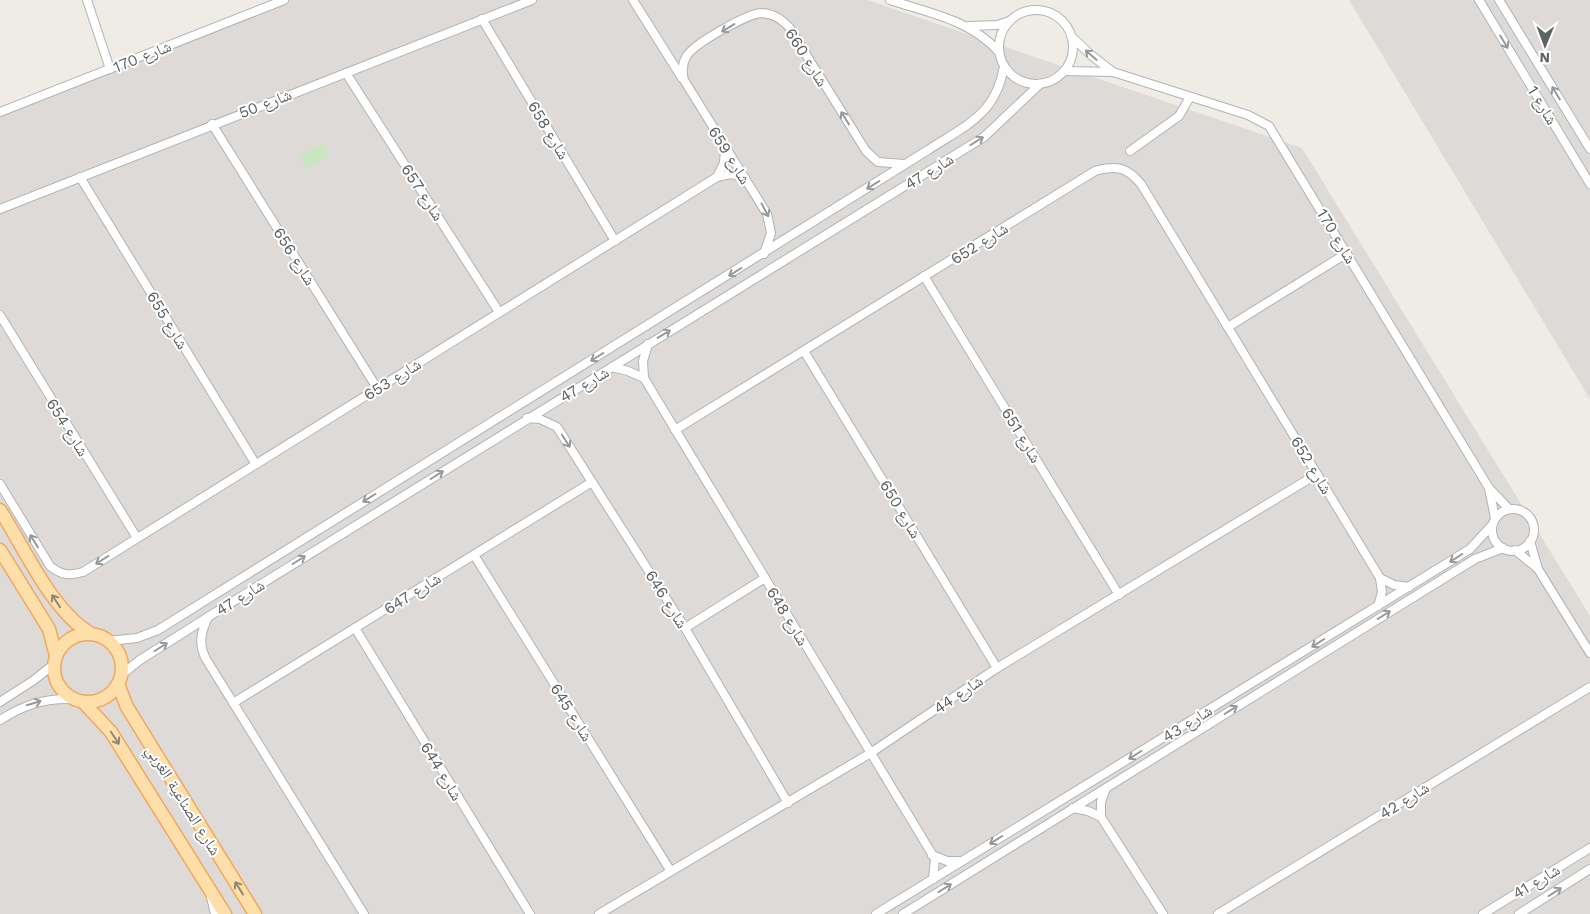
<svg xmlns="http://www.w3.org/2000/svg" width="1590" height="914" viewBox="0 0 1590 914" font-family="'Work Sans','Noto Naskh Arabic',sans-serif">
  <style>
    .industrial { fill: #dedad7 }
    .green { fill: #c9e6c2 }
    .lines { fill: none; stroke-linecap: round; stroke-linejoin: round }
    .street-casing { stroke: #b0b4b7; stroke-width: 10 }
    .primary-casing { stroke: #f1a85c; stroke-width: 15 }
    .street { stroke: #fff; stroke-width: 8 }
    .primary { stroke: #fedfaa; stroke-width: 12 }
    .oneway { stroke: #96999b }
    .oneway2 { stroke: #8d887a }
    .labels { text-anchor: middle; stroke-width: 4; stroke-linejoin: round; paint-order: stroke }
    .street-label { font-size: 16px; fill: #5d6265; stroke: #fff }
  </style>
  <rect width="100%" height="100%" fill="#efebe5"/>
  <g class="industrial">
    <polygon points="271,0 867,0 1302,148 1590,616 1590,914 0,914 0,107"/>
    <polygon points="1349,0 1590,0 1590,399"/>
  </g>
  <polygon class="green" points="322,143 330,155 307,169 299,157"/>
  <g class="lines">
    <defs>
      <g id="street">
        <polyline points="87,0 110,69"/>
        <polyline points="633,0 682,78"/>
        <path d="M890,0C929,13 971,20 999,52"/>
        <polyline points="1479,0 1590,184"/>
        <polyline points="1499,0 1590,149"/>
        <circle cx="1036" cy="47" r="37"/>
        <polyline points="482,19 615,241"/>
        <polyline points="969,26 997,25 1010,21"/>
        <polyline points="1071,36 1091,55 1113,72"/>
        <polyline points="1064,71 1113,72 1248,115 1269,126 1489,488 1509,509"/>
        <polyline points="346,73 499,312"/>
        <polyline points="0,112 284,0"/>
        <polyline points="212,124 377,388"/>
        <polyline points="1130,151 1179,116 1190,97"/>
        <polyline points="80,177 255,463"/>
        <polyline points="717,177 724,163 725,149"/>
        <polyline points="0,209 532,0"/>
        <path d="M764,254L771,233L767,214L684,80C682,72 682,64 686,57C693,44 748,13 762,13C774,14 781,19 789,27L866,151L878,162L904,164"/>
        <polyline points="924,276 1119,595"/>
        <polyline points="0,315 137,538"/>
        <polyline points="1228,327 1347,253"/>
        <polyline points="648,344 643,361 644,378 935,859 933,879"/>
        <polyline points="804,351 997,668"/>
        <polyline points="612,367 628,371 644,378"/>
        <polyline points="527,418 540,419 557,427 685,628 788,803"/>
        <path d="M675,430L1095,171C1116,165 1127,167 1141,184L1380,578L1382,592L1378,606"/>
        <path d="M0,484L50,566C61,575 69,576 83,572L717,177L731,174L745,178"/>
        <polyline points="1489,488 1495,518"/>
        <circle cx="1513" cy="530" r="21"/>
        <polyline points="1530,541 1538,569 1590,653"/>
        <polyline points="1515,550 1537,568"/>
        <polyline points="474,555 670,870"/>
        <polyline points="1380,578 1394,585 1409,587"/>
        <path d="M208,617C201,632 198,644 206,659L364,914"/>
        <polyline points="355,628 530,914"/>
        <polyline points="685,628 765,578"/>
        <path d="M108,641L137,638L158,630L928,150C966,125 996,115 1004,66"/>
        <polyline points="121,675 140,660 208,617 984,137 1040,84"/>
        <polyline points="0,702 34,680 54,664"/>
        <polyline points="233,703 592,482"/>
        <path d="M0,720C24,705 44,698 72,699"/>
        <polyline points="1106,788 1101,802 1101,817 1163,914"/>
        <polyline points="1073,808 1088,811 1101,817"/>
        <polyline points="932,855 947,861 961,861"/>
        <polyline points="211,897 215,914"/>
        <polyline points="599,914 869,754 997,668 1317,474"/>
        <polyline points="876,914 1470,549 1492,525"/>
        <polyline points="903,914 1475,559 1503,548"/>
        <polyline points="1218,914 1590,687"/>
        <polyline points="1483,914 1590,848"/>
        <polyline points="1519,914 1590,869"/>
      </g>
      <g id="primary">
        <path d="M0,510C25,549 51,610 91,634"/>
        <polyline points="0,550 49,629 56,656"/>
        <circle cx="88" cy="668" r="34"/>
        <polyline points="118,684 127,707 255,914"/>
        <polyline points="83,702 111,732 225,914"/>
      </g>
    </defs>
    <use href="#street" class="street-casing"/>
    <use href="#primary" class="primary-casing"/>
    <use href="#street" class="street"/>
    <use href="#primary" class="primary"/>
  </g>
  <defs><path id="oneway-shaft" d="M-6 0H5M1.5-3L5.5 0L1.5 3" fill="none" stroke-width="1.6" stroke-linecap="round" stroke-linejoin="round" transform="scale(1.25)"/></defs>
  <g class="oneway">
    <use href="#oneway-shaft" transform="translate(728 28) rotate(149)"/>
    <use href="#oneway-shaft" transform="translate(1504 42) rotate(59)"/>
    <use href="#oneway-shaft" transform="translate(1091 55) rotate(-139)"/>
    <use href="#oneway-shaft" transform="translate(1556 93) rotate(-121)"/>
    <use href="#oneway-shaft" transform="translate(845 118) rotate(-122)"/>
    <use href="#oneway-shaft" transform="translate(977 141) rotate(-32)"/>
    <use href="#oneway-shaft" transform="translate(873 185) rotate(148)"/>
    <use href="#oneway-shaft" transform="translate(765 210) rotate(62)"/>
    <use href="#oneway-shaft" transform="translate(735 272) rotate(148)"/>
    <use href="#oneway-shaft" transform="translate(664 334) rotate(-31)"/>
    <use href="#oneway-shaft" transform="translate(597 357) rotate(148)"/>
    <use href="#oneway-shaft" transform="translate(566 441) rotate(57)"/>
    <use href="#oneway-shaft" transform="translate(437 475) rotate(-32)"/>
    <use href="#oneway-shaft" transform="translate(369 498) rotate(148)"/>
    <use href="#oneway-shaft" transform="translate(34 541) rotate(-122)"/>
    <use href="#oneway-shaft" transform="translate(1456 558) rotate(148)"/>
    <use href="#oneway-shaft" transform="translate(102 560) rotate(148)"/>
    <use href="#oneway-shaft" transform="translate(299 560) rotate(-32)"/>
    <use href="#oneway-shaft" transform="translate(1384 615) rotate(-32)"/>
    <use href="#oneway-shaft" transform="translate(1318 643) rotate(148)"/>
    <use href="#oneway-shaft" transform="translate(161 647) rotate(-32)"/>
    <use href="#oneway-shaft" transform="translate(34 703) rotate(-17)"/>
    <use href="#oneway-shaft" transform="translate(1231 710) rotate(-32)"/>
    <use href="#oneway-shaft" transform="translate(1135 755) rotate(148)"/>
    <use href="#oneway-shaft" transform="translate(996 840) rotate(148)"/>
    <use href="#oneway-shaft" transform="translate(945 888) rotate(-32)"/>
    <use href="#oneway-shaft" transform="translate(1555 892) rotate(-32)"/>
  </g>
  <g class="oneway2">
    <use href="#oneway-shaft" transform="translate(56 601) rotate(-123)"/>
    <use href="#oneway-shaft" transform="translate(115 738) rotate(57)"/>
    <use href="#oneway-shaft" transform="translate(239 888) rotate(-122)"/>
  </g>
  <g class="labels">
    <g class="street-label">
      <text transform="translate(142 56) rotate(-22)" y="6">شارع 170</text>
      <text transform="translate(807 57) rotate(58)" y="6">شارع 660</text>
      <text transform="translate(265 103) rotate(-21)" y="6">شارع 50</text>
      <text transform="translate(1543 105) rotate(59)" y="6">شارع 1</text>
      <text transform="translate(549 130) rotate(59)" y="6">شارع 658</text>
      <text transform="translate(730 155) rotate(58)" y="6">شارع 659</text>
      <text transform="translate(929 171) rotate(-32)" y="6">شارع 47</text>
      <text transform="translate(423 192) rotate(57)" y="6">شارع 657</text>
      <text transform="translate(1337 236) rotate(59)" y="6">شارع 170</text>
      <text transform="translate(979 243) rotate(-32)" y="6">شارع 652</text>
      <text transform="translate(295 256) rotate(58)" y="6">شارع 656</text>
      <text transform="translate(168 320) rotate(59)" y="6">شارع 655</text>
      <text transform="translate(392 379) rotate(-32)" y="6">شارع 653</text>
      <text transform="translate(584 384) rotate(-31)" y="6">شارع 47</text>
      <text transform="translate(68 427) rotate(58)" y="6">شارع 654</text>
      <text transform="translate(1022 435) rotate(59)" y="6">شارع 651</text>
      <text transform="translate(1312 465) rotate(59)" y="6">شارع 652</text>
      <text transform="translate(901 509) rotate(59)" y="6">شارع 650</text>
      <text transform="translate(412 593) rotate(-32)" y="6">شارع 647</text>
      <text transform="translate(240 597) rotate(-32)" y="6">شارع 47</text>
      <text transform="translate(667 599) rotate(58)" y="6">شارع 646</text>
      <text transform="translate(788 616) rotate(59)" y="6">شارع 648</text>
      <text transform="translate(958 694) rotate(-34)" y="6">شارع 44</text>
      <text transform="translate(572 712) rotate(58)" y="6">شارع 645</text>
      <text transform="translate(1187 723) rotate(-32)" y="6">شارع 43</text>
      <text transform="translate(442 771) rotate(59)" y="6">شارع 644</text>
      <text transform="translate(184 800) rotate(58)" y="6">شارع الصناعية الغربي</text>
      <text transform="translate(1404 800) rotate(-32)" y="6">شارع 42</text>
      <text transform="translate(1536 881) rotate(-31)" y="6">شارع 41</text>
    </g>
  </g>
  <g transform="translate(1545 45) rotate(181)" stroke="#ffffff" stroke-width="4" paint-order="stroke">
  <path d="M0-4L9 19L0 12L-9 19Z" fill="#5d6265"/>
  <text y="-8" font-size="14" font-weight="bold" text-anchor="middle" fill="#5d6265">N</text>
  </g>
</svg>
